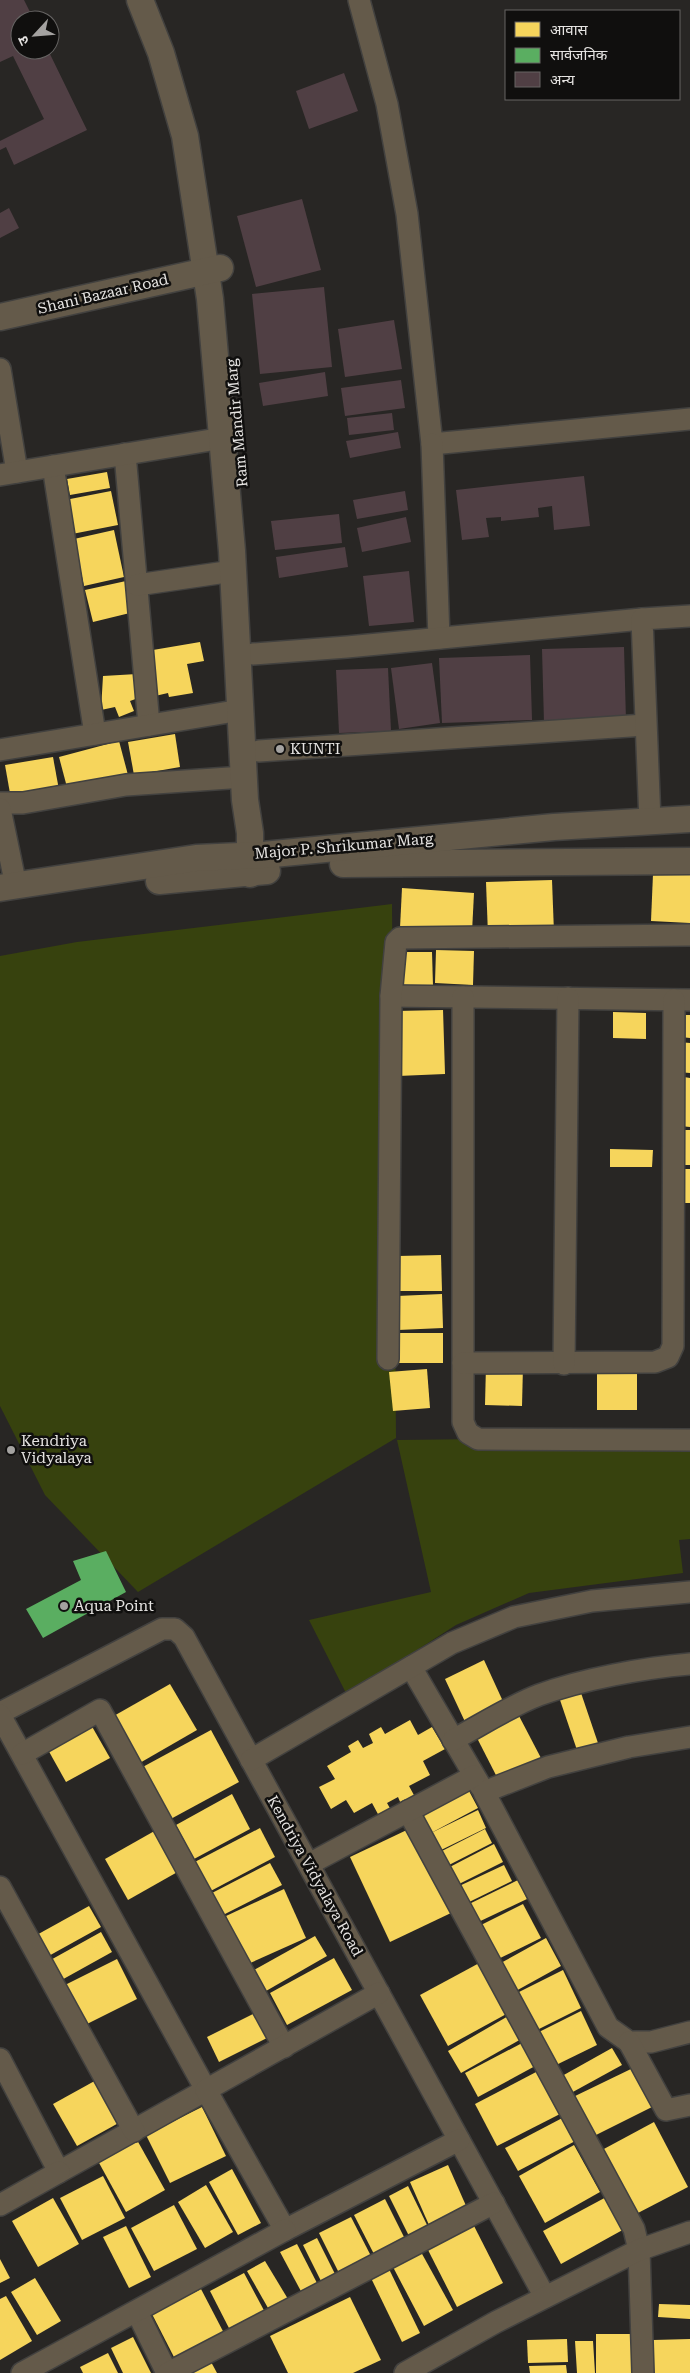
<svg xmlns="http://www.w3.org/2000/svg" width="690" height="2373" viewBox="0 0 690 2373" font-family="'Roboto Serif','Noto Sans Devanagari',serif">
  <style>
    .green { fill: #37420e }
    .homes { fill: #f6d55c }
    .public { fill: #5aae61 }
    .building { fill: #503f44 }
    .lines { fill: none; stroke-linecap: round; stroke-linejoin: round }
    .minor-casing { stroke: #42413f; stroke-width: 24 }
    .tertiary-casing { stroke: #42413f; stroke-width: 29 }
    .minor { stroke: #645a4a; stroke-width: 21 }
    .tertiary { stroke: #645a4a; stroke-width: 26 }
    .poi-dot { fill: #a4a2a0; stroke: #100f0e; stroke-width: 2 }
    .labels { text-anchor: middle; stroke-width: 5; stroke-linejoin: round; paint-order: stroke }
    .street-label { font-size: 15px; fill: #e6e4e2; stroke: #100f0e }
    .poi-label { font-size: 15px; fill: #e6e4e2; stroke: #100f0e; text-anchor: start }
  </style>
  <rect width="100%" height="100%" fill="#282624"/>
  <g class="green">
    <polygon points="392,904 396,1438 138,1592 45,1495 0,1406 0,956 77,942"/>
    <polygon points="690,1437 690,1539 679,1540 683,1573 529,1593 456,1625 347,1695 309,1620 431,1592 397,1440"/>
  </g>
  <g class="homes">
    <polygon points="107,472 110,488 70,495 67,479"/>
    <polygon points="111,491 118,525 72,534 65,500"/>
    <polygon points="114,530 124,577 84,586 74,539"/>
    <polygon points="126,581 134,612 93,622 85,590"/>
    <polygon points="200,642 204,661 187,664 193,693 169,697 168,693 155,696 147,651"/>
    <polygon points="137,674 141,697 130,701 134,711 119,717 115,707 101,710 103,676"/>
    <polygon points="175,734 180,767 134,775 128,742"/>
    <polygon points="119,741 128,775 68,791 59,757"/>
    <polygon points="53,757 59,790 11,799 5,765"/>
    <polygon points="653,874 690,875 690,923 651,921"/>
    <polygon points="552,880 554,933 488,935 486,882"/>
    <polygon points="402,888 474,893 472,932 400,928"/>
    <polygon points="436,950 474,951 473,985 435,983"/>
    <polygon points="401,952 432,952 433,986 402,987"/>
    <polygon points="443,1010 445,1074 398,1076 396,1011"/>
    <polygon points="613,1012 646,1013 646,1039 613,1038"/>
    <polygon points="682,1015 690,1015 690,1038 681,1037"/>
    <polygon points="679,1042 690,1043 690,1073 678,1072"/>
    <polygon points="684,1077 690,1078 690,1127 680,1126"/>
    <polygon points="680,1130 690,1130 690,1165 678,1165"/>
    <polygon points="610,1149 653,1150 652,1167 610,1167"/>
    <polygon points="683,1169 690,1169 690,1203 682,1203"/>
    <polygon points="441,1255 442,1291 399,1291 398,1256"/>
    <polygon points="442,1294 443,1328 398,1330 397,1296"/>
    <rect x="395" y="1333" width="48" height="30"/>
    <polygon points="486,1365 523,1366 522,1406 485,1405"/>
    <polygon points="597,1367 637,1368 637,1410 597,1410"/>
    <polygon points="427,1369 430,1408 393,1411 389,1372"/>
    <polygon points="484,1660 506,1708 467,1726 445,1679"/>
    <polygon points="170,1684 197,1730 138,1764 112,1717"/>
    <polygon points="580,1690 599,1746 578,1753 559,1697"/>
    <polygon points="518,1714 542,1760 500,1783 476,1736"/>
    <polygon points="410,1720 418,1735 432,1727 445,1749 423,1761 430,1775 409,1786 415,1797 401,1804 398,1797 387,1803 391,1810 379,1816 372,1803 354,1813 346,1800 331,1809 319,1787 335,1779 327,1766 351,1752 348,1746 358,1740 363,1748 373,1743 369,1734 381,1727 385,1734"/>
    <polygon points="90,1723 110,1758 66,1782 47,1748"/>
    <polygon points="211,1730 239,1782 167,1821 139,1769"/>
    <polygon points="469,1791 478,1808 429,1834 478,1810 486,1828 435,1853 418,1818"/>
    <polygon points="232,1794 250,1829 194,1859 176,1825"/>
    <polygon points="260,1828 275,1857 205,1894 189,1865"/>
    <polygon points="411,1828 451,1913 390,1942 350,1857"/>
    <polygon points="158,1829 181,1870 128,1900 105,1859"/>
    <polygon points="485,1829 492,1843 447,1866 440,1852"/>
    <polygon points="494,1844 503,1862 455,1886 446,1869"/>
    <polygon points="270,1863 282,1885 223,1915 212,1893"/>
    <polygon points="504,1865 512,1881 463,1905 455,1888"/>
    <polygon points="518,1880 527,1899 472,1925 463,1907"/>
    <polygon points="284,1889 306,1938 248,1964 226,1916"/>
    <polygon points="523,1904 541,1938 494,1961 477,1927"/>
    <polygon points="89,1906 101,1927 45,1958 33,1937"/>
    <polygon points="101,1932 112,1952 58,1982 47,1962"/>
    <polygon points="315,1936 327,1956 266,1991 254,1970"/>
    <polygon points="546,1938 561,1966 514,1992 499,1964"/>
    <polygon points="334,1958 352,1990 287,2025 270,1993"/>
    <polygon points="117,1959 137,1999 83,2026 63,1986"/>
    <polygon points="483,1961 510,2012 448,2046 420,1995"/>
    <polygon points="563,1970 581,2008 531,2033 513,1995"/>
    <polygon points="581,2011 597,2045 554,2066 537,2033"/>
    <polygon points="257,2012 269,2037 219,2062 207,2037"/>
    <polygon points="510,2015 523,2038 461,2073 448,2051"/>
    <polygon points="524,2042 537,2065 478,2097 465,2073"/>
    <polygon points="612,2048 622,2065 571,2093 562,2076"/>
    <polygon points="633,2068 652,2107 590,2138 571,2098"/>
    <polygon points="538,2071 560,2114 497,2146 475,2104"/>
    <polygon points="100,2078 124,2120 77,2146 53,2104"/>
    <polygon points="202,2107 226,2156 170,2183 146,2135"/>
    <polygon points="568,2115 581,2138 518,2171 505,2148"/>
    <polygon points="654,2122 688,2187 636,2214 602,2150"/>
    <polygon points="137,2140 165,2190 126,2212 98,2161"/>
    <polygon points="574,2145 600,2192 545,2223 519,2176"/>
    <polygon points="448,2165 467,2208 429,2225 410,2182"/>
    <polygon points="232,2169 261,2223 238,2235 209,2182"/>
    <polygon points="103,2176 125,2218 82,2240 60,2198"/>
    <polygon points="206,2185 233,2232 205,2248 178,2202"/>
    <polygon points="408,2186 428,2227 409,2236 389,2196"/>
    <polygon points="610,2195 628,2227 561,2264 543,2231"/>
    <polygon points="53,2198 79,2244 38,2267 12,2221"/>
    <polygon points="385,2199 407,2243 376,2258 354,2215"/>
    <polygon points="174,2205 197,2249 154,2271 131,2228"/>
    <polygon points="351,2217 373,2260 341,2277 319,2233"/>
    <polygon points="472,2222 503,2283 457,2307 426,2246"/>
    <polygon points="126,2226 151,2277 129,2288 103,2237"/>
    <polygon points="317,2238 337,2278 323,2285 303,2245"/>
    <polygon points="297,2244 319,2287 303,2295 280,2252"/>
    <polygon points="421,2252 453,2310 424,2326 393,2267"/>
    <polygon points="0,2259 10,2278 0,2283"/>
    <polygon points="265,2261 291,2304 272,2315 247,2271"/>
    <polygon points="389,2269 420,2333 402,2342 371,2278"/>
    <polygon points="244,2273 267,2316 232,2334 210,2291"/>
    <polygon points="35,2278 61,2321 37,2335 11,2292"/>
    <polygon points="201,2289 226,2337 177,2363 152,2314"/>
    <polygon points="6,2296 32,2341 0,2360 0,2299"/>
    <polygon points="350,2297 381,2360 353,2373 288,2373 270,2336"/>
    <polygon points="659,2304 690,2305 690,2319 658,2317"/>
    <rect x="596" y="2334" width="37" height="39"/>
    <polygon points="133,2337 151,2373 123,2373 111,2348"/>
    <polygon points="567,2339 568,2362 528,2363 527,2340"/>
    <polygon points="690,2339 690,2373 654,2373 653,2340"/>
    <polygon points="575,2341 593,2341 595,2373 577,2373"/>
    <polygon points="108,2353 118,2373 83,2373 80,2367"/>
    <polygon points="210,2360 217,2373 185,2373"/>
    <polygon points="566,2365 567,2373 530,2373 529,2366"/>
  </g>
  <polygon class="public" points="106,1551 126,1592 43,1638 26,1609 81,1580 73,1561"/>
  <g class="building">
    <polygon points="0,0 24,0 34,20 20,20 20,50 48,50 87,130 14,165 6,147 0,150 0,141 44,119 13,56 0,62"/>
    <polygon points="344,73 358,111 309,129 296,91"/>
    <polygon points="302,199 321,270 256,287 237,216"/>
    <polygon points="9,208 19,228 0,238 0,213"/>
    <polygon points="324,287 332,367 260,374 252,294"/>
    <polygon points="394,320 402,369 345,377 338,329"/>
    <polygon points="325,372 328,396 263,406 259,383"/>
    <polygon points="401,380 405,408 345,416 341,388"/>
    <polygon points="392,413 394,430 349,435 347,418"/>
    <polygon points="398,432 401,448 350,458 346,441"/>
    <polygon points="584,476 590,526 554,530 552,506 538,508 539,517 501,521 501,517 486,518 489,537 462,540 456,490"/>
    <polygon points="405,491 408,510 357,519 353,500"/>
    <polygon points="339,514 342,543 275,550 271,521"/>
    <polygon points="406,517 411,542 362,552 357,528"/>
    <polygon points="345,547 348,567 279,578 276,557"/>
    <polygon points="409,571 414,622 369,626 363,576"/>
    <polygon points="624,647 626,721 544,723 542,649"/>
    <polygon points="530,655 532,720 442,723 439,658"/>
    <polygon points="432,663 440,723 399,729 391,668"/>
    <polygon points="388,668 391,731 339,733 336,670"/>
  </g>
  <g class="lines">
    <defs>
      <g id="minor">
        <polyline points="359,0 387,104 407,214 432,444 690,419"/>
        <polyline points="0,369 17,472"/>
        <polyline points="432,444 439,638"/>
        <polyline points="125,454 149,725"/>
        <polyline points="53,466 95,734"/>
        <polyline points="0,475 223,438"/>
        <polyline points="137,585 233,571"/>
        <polyline points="253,654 347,647 642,619"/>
        <polyline points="0,750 241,710"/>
        <polyline points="259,751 645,725"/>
        <polyline points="0,803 23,803 126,785 244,777"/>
        <polyline points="0,809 16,886"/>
        <polyline points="650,821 642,619 690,616"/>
        <polyline points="391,996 690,1000"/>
        <polyline points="463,997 463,1422 468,1433 478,1439 690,1440"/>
        <polyline points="388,1359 391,996 396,942 400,938 690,935"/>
        <polyline points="463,1363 655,1362 668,1357 673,1346 674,1000"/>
        <polyline points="564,1364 568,998"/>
        <polyline points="411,1667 481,1787"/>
        <polyline points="0,1713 162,1629 175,1629 184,1637 545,2297"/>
        <polyline points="0,1715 206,2090 59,2172 0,2059"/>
        <polyline points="690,1737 629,1747 548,1767 484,1792 608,2027 629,2042 651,2042 690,2032"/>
        <path d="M453,1740C481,1725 510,1706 539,1695C583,1679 643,1668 690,1664"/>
        <polyline points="22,1754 100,1710 284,2047"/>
        <polyline points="251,1760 452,1643 514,1617 592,1601 690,1592"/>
        <polyline points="408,1811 634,2229 639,2250 643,2373"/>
        <polyline points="309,1864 474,1776"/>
        <polyline points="0,1887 134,2131"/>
        <polyline points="379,1993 206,2090 285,2230 459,2140"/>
        <polyline points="629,2042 666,2110 690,2105"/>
        <polyline points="0,2205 59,2172"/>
        <polyline points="137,2312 167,2373"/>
        <polyline points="22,2373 285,2230"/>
        <polyline points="168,2373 494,2203"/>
        <polyline points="405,2373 496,2322 639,2250 690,2232"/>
      </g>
      <g id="tertiary">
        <polyline points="140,0 161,53 185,136 210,299 232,551 245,800 250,833 250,874"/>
        <polyline points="0,317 220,268"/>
        <polyline points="343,864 690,861"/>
        <polyline points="159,881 267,871"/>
        <polyline points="0,888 196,858 263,855 554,827 690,819"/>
      </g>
    </defs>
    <use href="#minor" class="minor-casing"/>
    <use href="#tertiary" class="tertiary-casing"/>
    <use href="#minor" class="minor"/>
    <use href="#tertiary" class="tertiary"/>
  </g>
  <g class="poi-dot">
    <circle cx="280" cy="749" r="5"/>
    <circle cx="11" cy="1450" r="5"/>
    <circle cx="64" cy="1606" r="5"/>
  </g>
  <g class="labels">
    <g class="street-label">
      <text transform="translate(103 294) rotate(-13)" y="5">Shani Bazaar Road</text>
      <text transform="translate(237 423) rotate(-95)" y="5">Ram Mandir Marg</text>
      <text transform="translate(344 846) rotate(-5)" y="5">Major P. Shrikumar Marg</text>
      <text transform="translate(315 1876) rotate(61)" y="5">Kendriya Vidyalaya Road</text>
    </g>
    <g class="poi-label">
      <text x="290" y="754">KUNTI</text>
      <text x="21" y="1446">Kendriya<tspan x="21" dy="17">Vidyalaya</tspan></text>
      <text x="74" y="1611">Aqua Point</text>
    </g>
  </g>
  <rect x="505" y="10" width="175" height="90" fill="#100f0e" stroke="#666463"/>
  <rect x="515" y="22" width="25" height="15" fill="#f6d55c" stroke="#666463"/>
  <text x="550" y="35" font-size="15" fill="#e6e4e2">आवास</text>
  <rect x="515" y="48" width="25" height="15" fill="#5aae61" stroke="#666463"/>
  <text x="550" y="60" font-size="15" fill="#e6e4e2">सार्वजनिक</text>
  <rect x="515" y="72" width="25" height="15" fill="#503f44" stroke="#666463"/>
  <text x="550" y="85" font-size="15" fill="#e6e4e2">अन्य</text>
  <g transform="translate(35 35) rotate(244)"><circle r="24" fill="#100f0e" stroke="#666463"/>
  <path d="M0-4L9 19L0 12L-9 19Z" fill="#a4a2a0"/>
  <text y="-8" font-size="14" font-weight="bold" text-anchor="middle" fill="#e6e4e2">उ</text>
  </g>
</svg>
